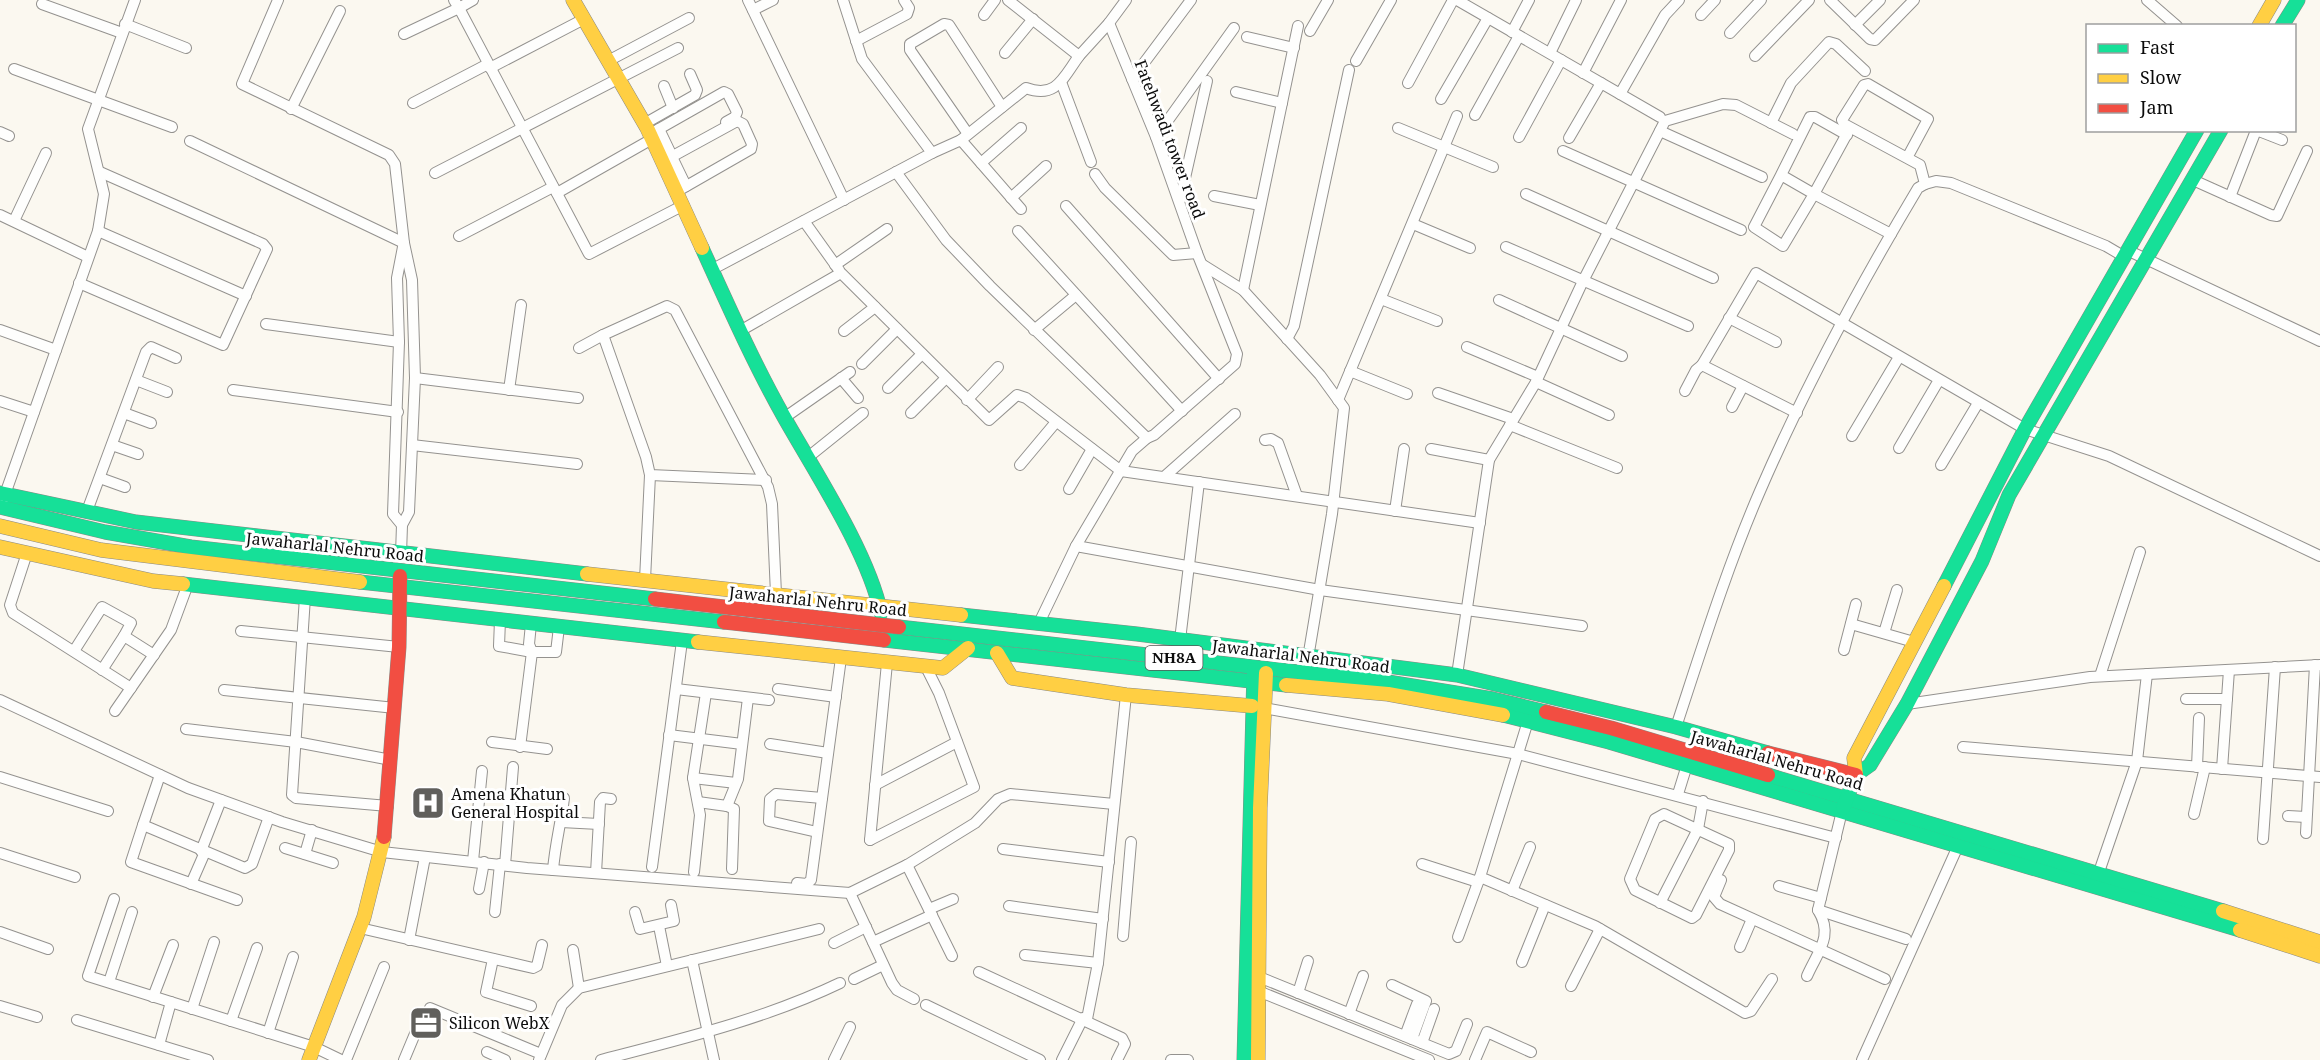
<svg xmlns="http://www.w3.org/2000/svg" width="2320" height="1060" viewBox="0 0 2320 1060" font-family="'Noto Serif',serif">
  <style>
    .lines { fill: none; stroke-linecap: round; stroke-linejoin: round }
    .street-casing { stroke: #94928f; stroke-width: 12 }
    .fast-casing { stroke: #8a8985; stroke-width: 15 }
    .slow-casing { stroke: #8a8985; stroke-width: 15 }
    .jam-casing { stroke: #8a8985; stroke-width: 15 }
    .street { stroke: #fefefd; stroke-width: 10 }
    .fast { stroke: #16e098; stroke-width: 14 }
    .slow { stroke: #ffcf43; stroke-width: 14 }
    .jam { stroke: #f24e42; stroke-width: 14 }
    .labels { text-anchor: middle; stroke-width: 6; stroke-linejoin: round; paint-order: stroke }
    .shield { fill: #fff; stroke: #555; stroke-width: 1.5 }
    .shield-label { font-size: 15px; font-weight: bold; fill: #0c0c0c }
    .street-label { font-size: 16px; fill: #0c0c0c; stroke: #fff }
    .poi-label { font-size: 16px; fill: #0c0c0c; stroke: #fff; text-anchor: start }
  </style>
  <rect width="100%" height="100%" fill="#fbf8f0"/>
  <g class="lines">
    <defs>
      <g id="street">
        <polyline points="278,0 242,84 389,155 395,164 404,243 412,280 415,378 409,512 402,525 401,554"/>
        <polyline points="454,0 459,8 473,0"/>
        <polyline points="748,0 844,200"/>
        <polyline points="1008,0 1079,56 1109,23 1126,0"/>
        <polyline points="1457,0 1660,117"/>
        <polyline points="1830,0 1870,39 1875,40 1914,0"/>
        <polyline points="2147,0 2177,26"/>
        <polyline points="42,4 122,33"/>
        <polyline points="753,10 773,0"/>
        <polyline points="984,15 995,0"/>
        <polyline points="1701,15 1715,0"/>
        <polyline points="125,24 186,48"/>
        <polyline points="1855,25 1880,0"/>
        <polyline points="1310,31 1328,0"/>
        <polyline points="1512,32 1529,0"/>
        <polyline points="1730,33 1761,0"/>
        <polyline points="404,34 459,8 589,254 682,206"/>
        <polyline points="1247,37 1294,48"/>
        <polyline points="856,41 907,14 909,8 904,0"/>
        <polyline points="1005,53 1033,19"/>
        <polyline points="1550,53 1576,0"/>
        <polyline points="1755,56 1809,0"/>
        <polyline points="608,61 689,18"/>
        <polyline points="1356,61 1391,0"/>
        <polyline points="490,68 584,19"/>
        <polyline points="14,69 172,127"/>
        <polyline points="1583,73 1621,0"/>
        <polyline points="1132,79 1191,0"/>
        <polyline points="1061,82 1091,162"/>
        <polyline points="1408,83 1453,0"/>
        <polyline points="664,86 673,108"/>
        <polyline points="1236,92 1282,103"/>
        <polyline points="1620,94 1665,15 1679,0"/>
        <polyline points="1441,99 1488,18"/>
        <polyline points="413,103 488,64"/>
        <polyline points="291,109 340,11"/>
        <polyline points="1475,115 1519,36"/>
        <polyline points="1771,123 1791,83 1829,42 1836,44 1865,71"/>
        <polyline points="644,124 695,95 697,90 690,74"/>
        <polyline points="1398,128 1493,167"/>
        <polyline points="659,129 671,154"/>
        <polyline points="1849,130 1814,194 1891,234"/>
        <polyline points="1660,131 1762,177"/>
        <polyline points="0,132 9,136"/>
        <polyline points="650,134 724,92 728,94 737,112 735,117 726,122"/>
        <polyline points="968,134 910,50 910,44 944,24 949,25 1002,107"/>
        <polyline points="1156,137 1234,28"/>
        <polyline points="1519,137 1561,60"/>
        <polyline points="1569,138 1601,83"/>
        <path d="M961,140L1026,88C1056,99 1063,78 1079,56"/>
        <polyline points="190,141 404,243"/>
        <polyline points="1563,151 1741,230"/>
        <polyline points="932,153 961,140 1021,209"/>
        <polyline points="672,157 686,186"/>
        <polyline points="662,162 737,121 743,124 752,144 751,149 676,192"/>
        <polyline points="981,163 1021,128"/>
        <polyline points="896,172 946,240 990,286 1147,438 1154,435 1235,364 1237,354 1197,253 1156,137 1109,23"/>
        <polyline points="435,173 678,48"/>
        <polyline points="1095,174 1105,188 1173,255 1197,253"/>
        <polyline points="1781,175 1754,227 1783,246 1814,194 1781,175 1810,117 1815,117 1847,135"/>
        <polyline points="2193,180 2271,215 2277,216 2307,151"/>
        <polyline points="1925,184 1936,181 1951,183 2106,246 2123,256"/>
        <polyline points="557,193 652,139"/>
        <polyline points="1526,194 1713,278"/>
        <polyline points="1214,196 1260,205"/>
        <polyline points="2230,197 2255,133 2259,131 2282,140"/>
        <polyline points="1011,198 1046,166"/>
        <polyline points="1180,200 1207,81"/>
        <polyline points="1066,206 1219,379"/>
        <polyline points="0,215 88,257"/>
        <polyline points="14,221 46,153"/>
        <polyline points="804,221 839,270"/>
        <polyline points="1413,224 1470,248"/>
        <polyline points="98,231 246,296"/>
        <polyline points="1018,231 1182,411"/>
        <polyline points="459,236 553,187"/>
        <polyline points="1506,247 1688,326"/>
        <polyline points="2127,250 2320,341"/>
        <polyline points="835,265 887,229"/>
        <polyline points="1203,265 1243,290 1320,375 1344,408 1332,514 1307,664"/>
        <polyline points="711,270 932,153 862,59 843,0"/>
        <polyline points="79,283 223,345 267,249 263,244 100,172"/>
        <polyline points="1243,290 1298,26"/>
        <polyline points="1381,299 1437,321"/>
        <polyline points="1499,300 1622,356"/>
        <polyline points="1729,318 1776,342"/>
        <polyline points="266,324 399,342"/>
        <polyline points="0,330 56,350"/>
        <polyline points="1034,330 1076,295"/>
        <polyline points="740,331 841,273 989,420 1017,395 1026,398 1121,471 1480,523"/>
        <polyline points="844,331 875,307"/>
        <polyline points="603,335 667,306 675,310 768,487 772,504 776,594"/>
        <polyline points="1287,339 1294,326 1349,70"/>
        <polyline points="1467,347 1538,377"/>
        <polyline points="579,348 603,335 646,457 650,475 766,480"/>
        <polyline points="862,364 897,329"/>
        <polyline points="1350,371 1407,394"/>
        <polyline points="415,378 578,398"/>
        <polyline points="841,378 858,398"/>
        <polyline points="136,380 167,392"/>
        <polyline points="1536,382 1609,415"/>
        <polyline points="888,388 922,354"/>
        <polyline points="233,390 398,412"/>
        <polyline points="509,390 521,305"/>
        <polyline points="1685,391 1696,370 1702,365"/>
        <polyline points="1438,393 1513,419"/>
        <polyline points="967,400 998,367"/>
        <polyline points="1338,400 1457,116"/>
        <polyline points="0,401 34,412"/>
        <polyline points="1732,407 1743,386"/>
        <polyline points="124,413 151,423"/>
        <polyline points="911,413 946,378"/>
        <polyline points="1797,413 1702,365 1756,273 2025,429 2109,456 2320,556"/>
        <polyline points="784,418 850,372"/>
        <polyline points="1510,425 1617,468"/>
        <polyline points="1852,436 1899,357"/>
        <polyline points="1265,440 1271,439 1278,443 1297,496"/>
        <polyline points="112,445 138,454"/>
        <polyline points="412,445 577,464"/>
        <polyline points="1899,448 1939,380"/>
        <polyline points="1431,449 1489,460"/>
        <polyline points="807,458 863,413"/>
        <polyline points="1020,465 1056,422"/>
        <polyline points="1941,465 1978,403"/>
        <polyline points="1164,477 1235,414"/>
        <polyline points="100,478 125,487"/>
        <polyline points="1069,489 1092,449"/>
        <polyline points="3,500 98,231 104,194 88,129 135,0"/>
        <polyline points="87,511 146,352 151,347 176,358"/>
        <polyline points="1395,511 1404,449"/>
        <polyline points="402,525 393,514 399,342 397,278 403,247"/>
        <polyline points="1076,546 1132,451 1147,438"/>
        <polyline points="27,553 10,605 13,613 131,688"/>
        <polyline points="645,580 650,475"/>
        <polyline points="305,597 292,795 296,798 388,806"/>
        <polyline points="500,620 499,646 532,652 556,652 559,627"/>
        <polyline points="1039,623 1076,546 1320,590 1582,626"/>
        <polyline points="1851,624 1914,642"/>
        <polyline points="241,631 399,647"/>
        <polyline points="1884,633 1897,590"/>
        <polyline points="1180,640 1199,482"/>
        <polyline points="1844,650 1856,604"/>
        <polyline points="74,651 102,607 131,623 124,636"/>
        <polyline points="102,670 124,636 154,655"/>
        <polyline points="1457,675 1489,460 1536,382 1583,281 1665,121 1723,104 1736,105 1793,134"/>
        <polyline points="2100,676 2140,552"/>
        <polyline points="676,689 769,700"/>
        <polyline points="778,689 836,697"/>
        <polyline points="224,690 395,708"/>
        <polyline points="2186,699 2227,699"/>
        <polyline points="0,700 188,788 282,822 382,852 527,868 850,893 907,865 975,823 998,799 1010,794 1114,804"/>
        <polyline points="1907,704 2090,677 2320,665"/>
        <polyline points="1258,707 1518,754 1836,838"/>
        <polyline points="115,711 171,630 188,584"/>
        <polyline points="1528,721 1480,877 1595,926 1745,1013 1751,1011 1772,979"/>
        <path d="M1676,727C1702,648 1727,567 1760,491C1805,387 1860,285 1918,188L1925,184L1920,165L1844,124L1842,120L1864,85L1868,84L1928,119L1907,158"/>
        <polyline points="186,729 296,742 391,760"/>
        <polyline points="669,735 742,744"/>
        <polyline points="492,742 547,749"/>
        <polyline points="770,744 828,753"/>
        <polyline points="520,747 532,652 529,644 531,624"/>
        <polyline points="1963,747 2320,777"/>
        <polyline points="2197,767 2199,718"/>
        <polyline points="2222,769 2229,670"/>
        <polyline points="0,777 108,811"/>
        <polyline points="693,778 736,783"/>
        <polyline points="875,785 957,742"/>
        <polyline points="1678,794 1687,765"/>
        <polyline points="698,802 727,806 734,809 732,869"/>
        <polyline points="727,806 738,779 748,698"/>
        <polyline points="1842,811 1818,910 1906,939"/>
        <polygon points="1664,814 1729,844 1729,850 1696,915 1692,918 1635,890 1630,879 1655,819"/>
        <polyline points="2194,814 2205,767"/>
        <polyline points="2288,816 2306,817"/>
        <polyline points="561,822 599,824"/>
        <polyline points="143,825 160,775"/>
        <polyline points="817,832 769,821 770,799 776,794 822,798"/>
        <polyline points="2306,833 2315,665"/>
        <polyline points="2263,839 2275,667"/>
        <polyline points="870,840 974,787 939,693 926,667"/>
        <polyline points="870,840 887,663"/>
        <polyline points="285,848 333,863"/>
        <polyline points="1003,849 1109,862"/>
        <polyline points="201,851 221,800"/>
        <polyline points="0,853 75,877"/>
        <polyline points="305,854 312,830"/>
        <polyline points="473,861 482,771"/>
        <polyline points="1422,864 1478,882"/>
        <polyline points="505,865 513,767"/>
        <polyline points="907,865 952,956"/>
        <polyline points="652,867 682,641"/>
        <path d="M553,870C555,845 561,823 564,798"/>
        <polyline points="694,872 700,815 693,778 706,693"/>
        <polyline points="2099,872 2137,761 2147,674"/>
        <polyline points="596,873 600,802 603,798 611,799"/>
        <polyline points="1721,880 1714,897 1720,904 1885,979"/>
        <polyline points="797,883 807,884 811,880 841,658"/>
        <polyline points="191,884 205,852"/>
        <polyline points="1779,886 1821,898"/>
        <polyline points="479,889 484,862"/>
        <polyline points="1512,891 1530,847"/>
        <polyline points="850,893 892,983 897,990 914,999"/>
        <polyline points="114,899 88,976 314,1047 341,1060"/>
        <polyline points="237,900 131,862 143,825 245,868 252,864 269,817"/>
        <polyline points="1660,903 1698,829 1703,801"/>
        <polyline points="1009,906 1103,919"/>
        <polyline points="929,909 953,899"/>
        <polyline points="495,912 500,864"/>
        <polyline points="635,912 640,929 674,921 671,905"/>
        <polyline points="659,926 667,966"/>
        <polyline points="360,928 533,968 537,966 542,945"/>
        <polyline points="0,932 48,949"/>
        <polyline points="1123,936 1131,842"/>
        <polyline points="1458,937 1480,877"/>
        <polyline points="409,940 425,857"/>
        <polyline points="873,942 932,915"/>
        <polyline points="834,943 866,927"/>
        <polyline points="1740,947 1752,919"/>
        <polyline points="573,950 579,988"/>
        <polyline points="1025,955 1098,963"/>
        <polyline points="493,959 486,992 531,1006"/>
        <polyline points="692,960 714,1060"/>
        <polyline points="1522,962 1545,905"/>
        <polyline points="979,972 1122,1038 1125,1044 1117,1060"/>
        <path d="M1807,976C1818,951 1834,936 1818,910"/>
        <polyline points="1259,977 1449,1054 1456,1051 1467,1024"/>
        <polyline points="854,979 883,965"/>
        <polyline points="109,982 132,912"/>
        <polyline points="1392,985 1426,1001 1412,1039"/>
        <polyline points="1571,986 1600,929"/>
        <polyline points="1258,991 1429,1060"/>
        <polyline points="1298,993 1308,961"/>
        <polyline points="153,997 173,945"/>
        <polyline points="926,1005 1040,1060"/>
        <polyline points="0,1006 37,1017"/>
        <polyline points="430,1008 541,1054"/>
        <polyline points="192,1009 214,942"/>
        <polyline points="1349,1014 1363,976"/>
        <polyline points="1087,1019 1098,963 1126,695"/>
        <polyline points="77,1020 208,1060"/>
        <polyline points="231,1021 257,948"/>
        <polyline points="268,1033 293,957"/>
        <polyline points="1405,1036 1417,1004"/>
        <polyline points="1422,1043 1434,1009"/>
        <polyline points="159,1045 171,1002"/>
        <polyline points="487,1052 505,1060"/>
        <polyline points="346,1060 384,967"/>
        <polyline points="404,1060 422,1017"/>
        <polyline points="539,1060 562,1005 579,988 819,929"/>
        <path d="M601,1060C682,1039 765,1019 840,983"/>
        <polyline points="834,1060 850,1027"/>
        <polyline points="1062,1060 1083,1018"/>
        <polyline points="1171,1060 1188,1060"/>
        <polyline points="1475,1060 1487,1032 1531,1052"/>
        <polyline points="1862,1060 1958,846"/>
      </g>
      <g id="fast">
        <polyline points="2282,26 2298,0"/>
        <path d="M702,248C728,305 753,362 784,417C815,472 868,552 881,613"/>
        <polyline points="0,493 136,522 587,574"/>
        <polyline points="0,507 105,532 191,547 655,599"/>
        <polyline points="360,582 724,622"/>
        <polyline points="183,584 698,642"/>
        <polyline points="1944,586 2025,429 2197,130"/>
        <polyline points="961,615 1137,634 1457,675 1676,727 1768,753"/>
        <polyline points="899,627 1388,682 1493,699 1546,712"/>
        <polyline points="884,640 1286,685"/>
        <polyline points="1503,715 1609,742 2240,930"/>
        <polyline points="1768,775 2223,911"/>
        <polyline points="1843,808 1856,775 1870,765 1907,704 1982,561 2009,495 2221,130"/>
        <polyline points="1244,1060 1254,670"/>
      </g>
      <g id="slow">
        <polyline points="573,0 647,128 702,248"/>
        <polyline points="2259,26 2274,0"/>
        <polyline points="0,526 101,550 360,582"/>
        <polyline points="0,547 153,581 183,584"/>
        <polyline points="587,574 961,615"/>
        <polyline points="698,642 943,668 968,648"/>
        <polyline points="997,653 1012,678 1126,695 1252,706"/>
        <polyline points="1286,685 1388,694 1503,715"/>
        <polyline points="1856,775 1854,758 1944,586"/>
        <polyline points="2223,911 2320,942"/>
        <polyline points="2240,930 2320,956"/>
        <polyline points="309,1060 364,917 384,837"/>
        <polyline points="1258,1060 1260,808 1266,673"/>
      </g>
      <g id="jam">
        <polyline points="655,599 899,627"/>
        <polyline points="724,622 884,640"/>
        <polyline points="1546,712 1611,728 1768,775"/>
        <polyline points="1768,753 1856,775"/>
        <polyline points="384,837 399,647 400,576"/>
      </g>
    </defs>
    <use href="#street" class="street-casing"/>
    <use href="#fast" class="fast-casing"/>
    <use href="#slow" class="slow-casing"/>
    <use href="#jam" class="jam-casing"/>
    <use href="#street" class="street"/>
    <use href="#fast" class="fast"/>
    <use href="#slow" class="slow"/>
    <use href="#jam" class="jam"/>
  </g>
  <defs>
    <symbol id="hospital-square" viewBox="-11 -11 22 22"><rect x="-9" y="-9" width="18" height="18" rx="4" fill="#605f5c" stroke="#fff"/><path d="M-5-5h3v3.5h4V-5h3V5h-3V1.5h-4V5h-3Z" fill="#fff"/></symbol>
    <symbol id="office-square" viewBox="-11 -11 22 22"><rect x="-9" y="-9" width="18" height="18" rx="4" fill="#605f5c" stroke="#fff"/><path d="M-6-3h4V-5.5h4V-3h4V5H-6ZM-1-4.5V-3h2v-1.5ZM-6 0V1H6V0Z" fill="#fff"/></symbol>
  </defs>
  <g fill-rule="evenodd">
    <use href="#hospital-square" x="409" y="784" width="38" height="38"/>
    <use href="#office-square" x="407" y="1004" width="38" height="38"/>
  </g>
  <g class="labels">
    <rect class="shield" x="1145.5" y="646" width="57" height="24" rx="4.5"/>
    <g class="shield-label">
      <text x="1174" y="663">NH8A</text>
    </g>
    <g class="street-label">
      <text transform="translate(1170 139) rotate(69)" y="6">Fatehwadi tower road</text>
      <text transform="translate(335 547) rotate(6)" y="6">Jawaharlal Nehru Road</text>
      <text transform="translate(818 601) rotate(6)" y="6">Jawaharlal Nehru Road</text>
      <text transform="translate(1301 656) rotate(7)" y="6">Jawaharlal Nehru Road</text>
      <text transform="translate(1777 760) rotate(16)" y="6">Jawaharlal Nehru Road</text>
    </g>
    <g class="poi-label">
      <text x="451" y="800">Amena Khatun<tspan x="451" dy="18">General Hospital</tspan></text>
      <text x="449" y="1029">Silicon WebX</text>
    </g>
  </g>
  <rect x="2086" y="24" width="210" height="108" fill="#ffffff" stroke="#9e9e9e" stroke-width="1.5"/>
  <rect x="2098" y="44" width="30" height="9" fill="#16e098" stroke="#9e9e9e" stroke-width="1.5"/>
  <text x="2140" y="54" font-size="18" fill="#0c0c0c">Fast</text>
  <rect x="2098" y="74" width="30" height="9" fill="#ffcf43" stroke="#9e9e9e" stroke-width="1.5"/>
  <text x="2140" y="84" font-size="18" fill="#0c0c0c">Slow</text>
  <rect x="2098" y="104" width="30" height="9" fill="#f24e42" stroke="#9e9e9e" stroke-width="1.5"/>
  <text x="2140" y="114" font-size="18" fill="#0c0c0c">Jam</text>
</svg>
